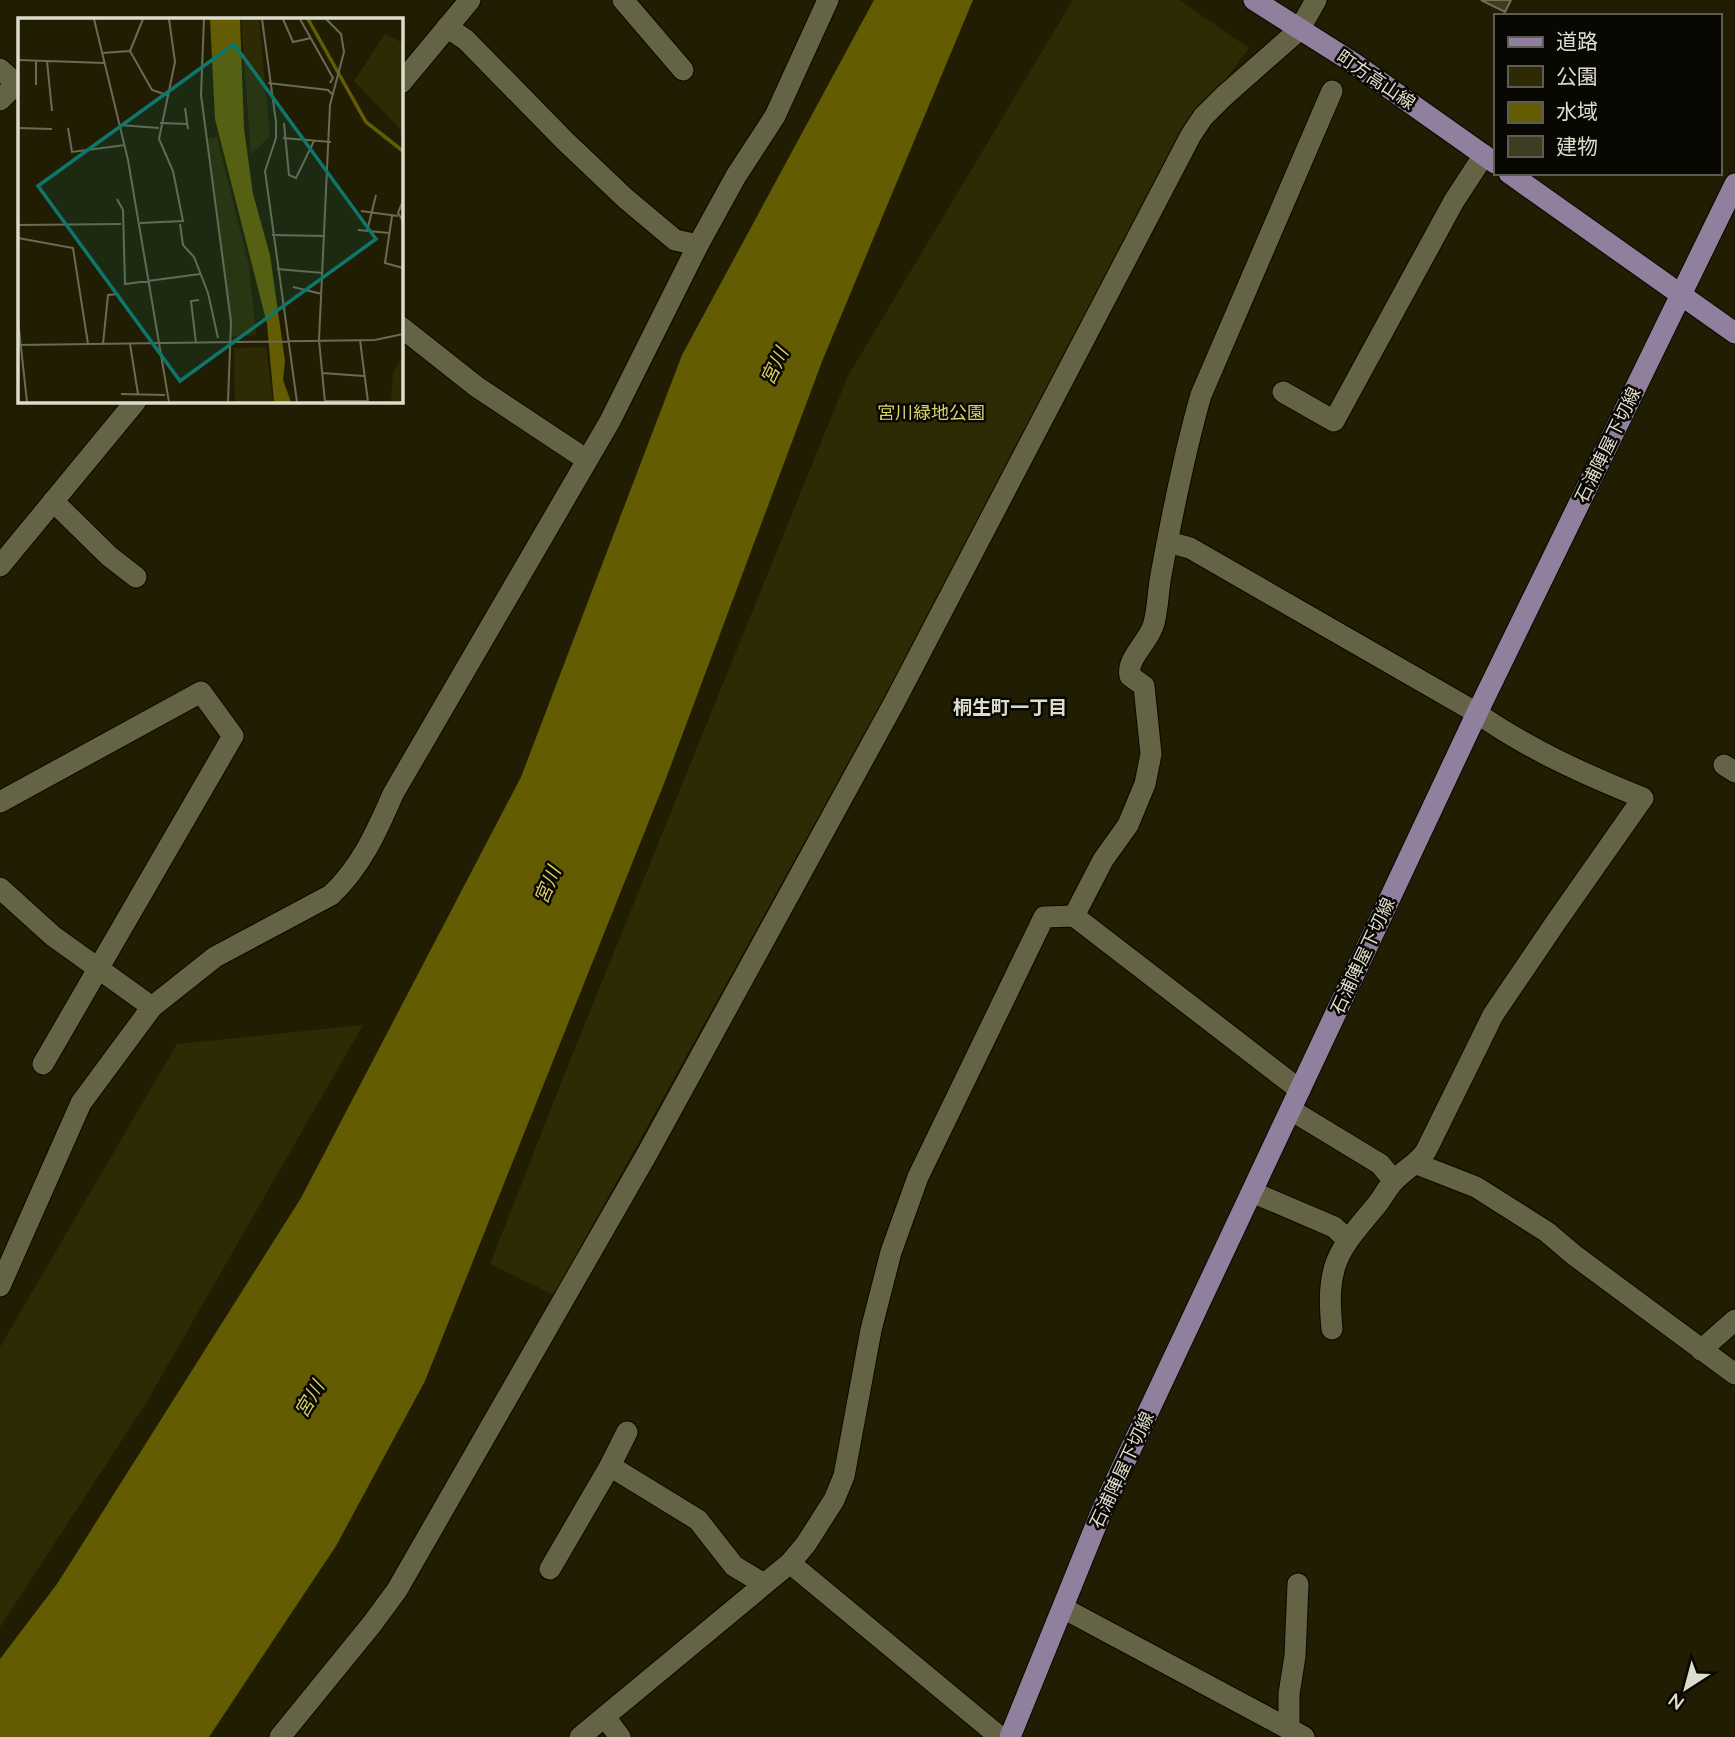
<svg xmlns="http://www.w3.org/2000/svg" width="1735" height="1737" viewBox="0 0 1735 1737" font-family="Quicksand,'Noto Sans JP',sans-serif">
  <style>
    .green { fill: #2e2b04 }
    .water { fill: #635c03 }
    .building { fill: #3e3c21; stroke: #716f52; stroke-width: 2 }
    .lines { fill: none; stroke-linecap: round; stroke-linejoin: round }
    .minor-casing { stroke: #0a0700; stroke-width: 23 }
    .major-casing { stroke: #0a0700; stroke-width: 23 }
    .minor { stroke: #656346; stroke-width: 21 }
    .major { stroke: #917f9e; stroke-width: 21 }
    .labels { text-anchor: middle; stroke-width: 5; stroke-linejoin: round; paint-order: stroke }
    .street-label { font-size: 18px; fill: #ddddcd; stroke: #080701 }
    .park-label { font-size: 18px; fill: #dbd369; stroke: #080701 }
    .water-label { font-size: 19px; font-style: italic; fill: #d7cf65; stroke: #080701 }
    .neighbourhood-label { font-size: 19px; font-weight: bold; fill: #ddddcd; stroke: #080701 }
    .inset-river { fill: none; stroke: #635c03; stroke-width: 3.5 }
    .inset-road { fill: none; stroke: #6c6a54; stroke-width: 2 }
    .view { fill: #0f766e; fill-opacity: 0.15; stroke: #0f766e; stroke-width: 3.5 }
    .inset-edge { fill: none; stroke: #ddddcd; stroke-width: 3.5 }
  </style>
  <rect width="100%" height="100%" fill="#201d03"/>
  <g class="green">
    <polygon points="1073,0 1179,0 1249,48 1216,92 1191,116 1164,163 887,693 554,1295 490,1264 569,1063 848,376"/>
    <polygon points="363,1025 146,1403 0,1627 0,1347 177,1044"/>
  </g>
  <polygon class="water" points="874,0 973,0 823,359 665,781 425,1381 336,1546 209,1737 0,1737 0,1659 57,1584 301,1198 521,777 682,355"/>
  <polygon class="building" points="1481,0 1511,0 1505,12"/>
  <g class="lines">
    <defs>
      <g id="minor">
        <polyline points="623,0 683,70"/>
        <polyline points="447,27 466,40 565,141 625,198 675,240 698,245"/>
        <polyline points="0,69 19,86"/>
        <polyline points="401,83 470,0"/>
        <polyline points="0,100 17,83"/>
        <polyline points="401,327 477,387 587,460"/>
        <polyline points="1283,392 1334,421 1454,201 1484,155"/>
        <polyline points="53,501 109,556 136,577"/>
        <path d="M1168,542L1190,548L1477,713C1528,749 1586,775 1643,798L1556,922L1493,1015L1426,1151C1416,1165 1405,1169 1394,1181C1387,1188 1382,1199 1375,1207C1336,1253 1326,1266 1332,1329"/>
        <polyline points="0,566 136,401"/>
        <polyline points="1724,765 1735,772"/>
        <polyline points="0,802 201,692 233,736 43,1064"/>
        <polyline points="0,888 53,936 152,1007"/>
        <path d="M1074,916L1103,860L1128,825L1145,784L1151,754L1144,686L1130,676C1126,658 1150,641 1154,623C1158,608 1158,591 1161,575C1172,515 1184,454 1201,395L1332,91"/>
        <polyline points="1291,1110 1380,1164 1394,1181"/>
        <polyline points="1417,1164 1476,1187 1547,1232 1574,1255 1735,1374"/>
        <polyline points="1252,1192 1334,1227 1348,1240"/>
        <path d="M0,1286L81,1103L152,1007L215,957L331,895C361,867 377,831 393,794L610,421L698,245L736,176L775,116L828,0"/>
        <polyline points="1701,1350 1735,1320"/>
        <polyline points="610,1466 698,1520 734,1566 764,1584"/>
        <polyline points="790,1563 1000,1737"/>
        <polyline points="550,1569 610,1466 627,1432"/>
        <polyline points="1063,1608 1304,1737"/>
        <polyline points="605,1717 620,1737"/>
        <polyline points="1289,1729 1289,1694 1295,1656 1298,1584"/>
        <polyline points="280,1737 372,1624 397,1590 647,1154 894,703 1191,135 1203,117 1223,97 1299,30 1316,0"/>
        <polyline points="580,1737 790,1563 806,1544 834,1500 844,1476 871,1330 891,1252 918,1177 1044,917 1074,916 1300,1090"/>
      </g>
      <g id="major">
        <polyline points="1254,0 1352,62 1495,163"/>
        <polyline points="1509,173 1735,333"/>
        <polyline points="1010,1737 1103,1508 1477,713 1735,184"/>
      </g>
    </defs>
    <use href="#minor" class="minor-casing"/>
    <use href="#major" class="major-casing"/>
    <use href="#minor" class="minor"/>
    <use href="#major" class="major"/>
  </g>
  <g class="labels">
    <g class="street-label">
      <text transform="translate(1376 80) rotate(34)" y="6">町方高山線</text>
      <text transform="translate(1608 445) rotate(-64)" y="6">石浦陣屋下切線</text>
      <text transform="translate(1363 956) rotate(-65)" y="6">石浦陣屋下切線</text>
      <text transform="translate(1122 1470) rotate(-65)" y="6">石浦陣屋下切線</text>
    </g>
    <g class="park-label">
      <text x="931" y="419">宮川緑地公園</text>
    </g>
    <g class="water-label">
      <text transform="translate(774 366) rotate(-64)" y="7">宮川</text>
      <text transform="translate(547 885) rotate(-67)" y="7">宮川</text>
      <text transform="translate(309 1399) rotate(-59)" y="7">宮川</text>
    </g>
    <g class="neighbourhood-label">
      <text x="1010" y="714">桐生町一丁目</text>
    </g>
  </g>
  <g transform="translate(18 18)">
    <rect width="385" height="385" fill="#201d03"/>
    <path d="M223,1H241L252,118L233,136ZM367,16L385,25V114L336,63ZM199,119L231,248L238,317L213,318L189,121ZM248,329L255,384H217L216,330ZM385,340V384H373L375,354Z" fill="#2e2b04"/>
    <path d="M192,1H222L226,111L235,176L252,237L267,343L265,362L273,384H256L249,306L197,101Z" fill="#635c03"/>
    <path class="inset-river" d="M290,1L348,104L385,133"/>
    <path class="inset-road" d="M76,1L110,142L151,384M125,1L112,33L134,72L149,77M186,1L183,77L213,303L210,384M244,1L258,104V120L247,153L279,384M265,1L275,24L293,20M282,1L315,60L312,65M84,35L112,33M0,42L87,45M29,43L34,93M250,65L310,72L314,76M18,67V42M167,90L170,111M142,105L169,106M266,105L271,157L278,160L296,123M102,107L141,110M0,110L34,111M50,110L54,134L107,127M265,120L313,124M99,181L105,192L107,266L182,256M385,183L380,195L385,203M343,193L380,198M374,198L367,245L385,250M122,205L165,203L155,153L141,121L157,44L151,1M162,206L165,227L176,239L190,275L200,320M0,207L103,206M340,212L371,215M349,213L358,177M254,217L307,218M0,220L55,230L70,326M259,251L305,255M275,269L304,276M0,302L9,384M342,322L350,384M178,325L173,283L181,282M85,326L90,277L101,276M112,326L120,376M0,327L357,322L385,316M304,355L346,358M103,376L147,377M306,383H349M307,384L301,322L312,87L326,34L323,16L308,1"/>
    <path class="view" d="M216,26L358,221L162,363L20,168Z"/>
    <rect width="385" height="385" class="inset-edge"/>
  </g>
  <rect x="1494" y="14" width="228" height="161" fill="#080701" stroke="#5d5d53" stroke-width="2"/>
  <rect x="1508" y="37" width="35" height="10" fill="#917f9e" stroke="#5d5d53" stroke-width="2"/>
  <text x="1556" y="49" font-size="21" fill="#ddddcd">道路</text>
  <rect x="1508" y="66" width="35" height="21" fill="#2e2b04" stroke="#5d5d53" stroke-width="2"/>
  <text x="1556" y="84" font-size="21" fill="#ddddcd">公園</text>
  <rect x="1508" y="102" width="35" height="21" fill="#635c03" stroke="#5d5d53" stroke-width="2"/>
  <text x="1556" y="119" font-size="21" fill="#ddddcd">水域</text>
  <rect x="1508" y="136" width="35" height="21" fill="#3e3c21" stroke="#5d5d53" stroke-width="2"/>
  <text x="1556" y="154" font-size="21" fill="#ddddcd">建物</text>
  <g transform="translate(1686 1688) rotate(216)" stroke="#080701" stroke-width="5" paint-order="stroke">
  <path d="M0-5L12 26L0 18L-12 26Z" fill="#ddddcd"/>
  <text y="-10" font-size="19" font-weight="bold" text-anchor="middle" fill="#ddddcd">N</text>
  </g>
</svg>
